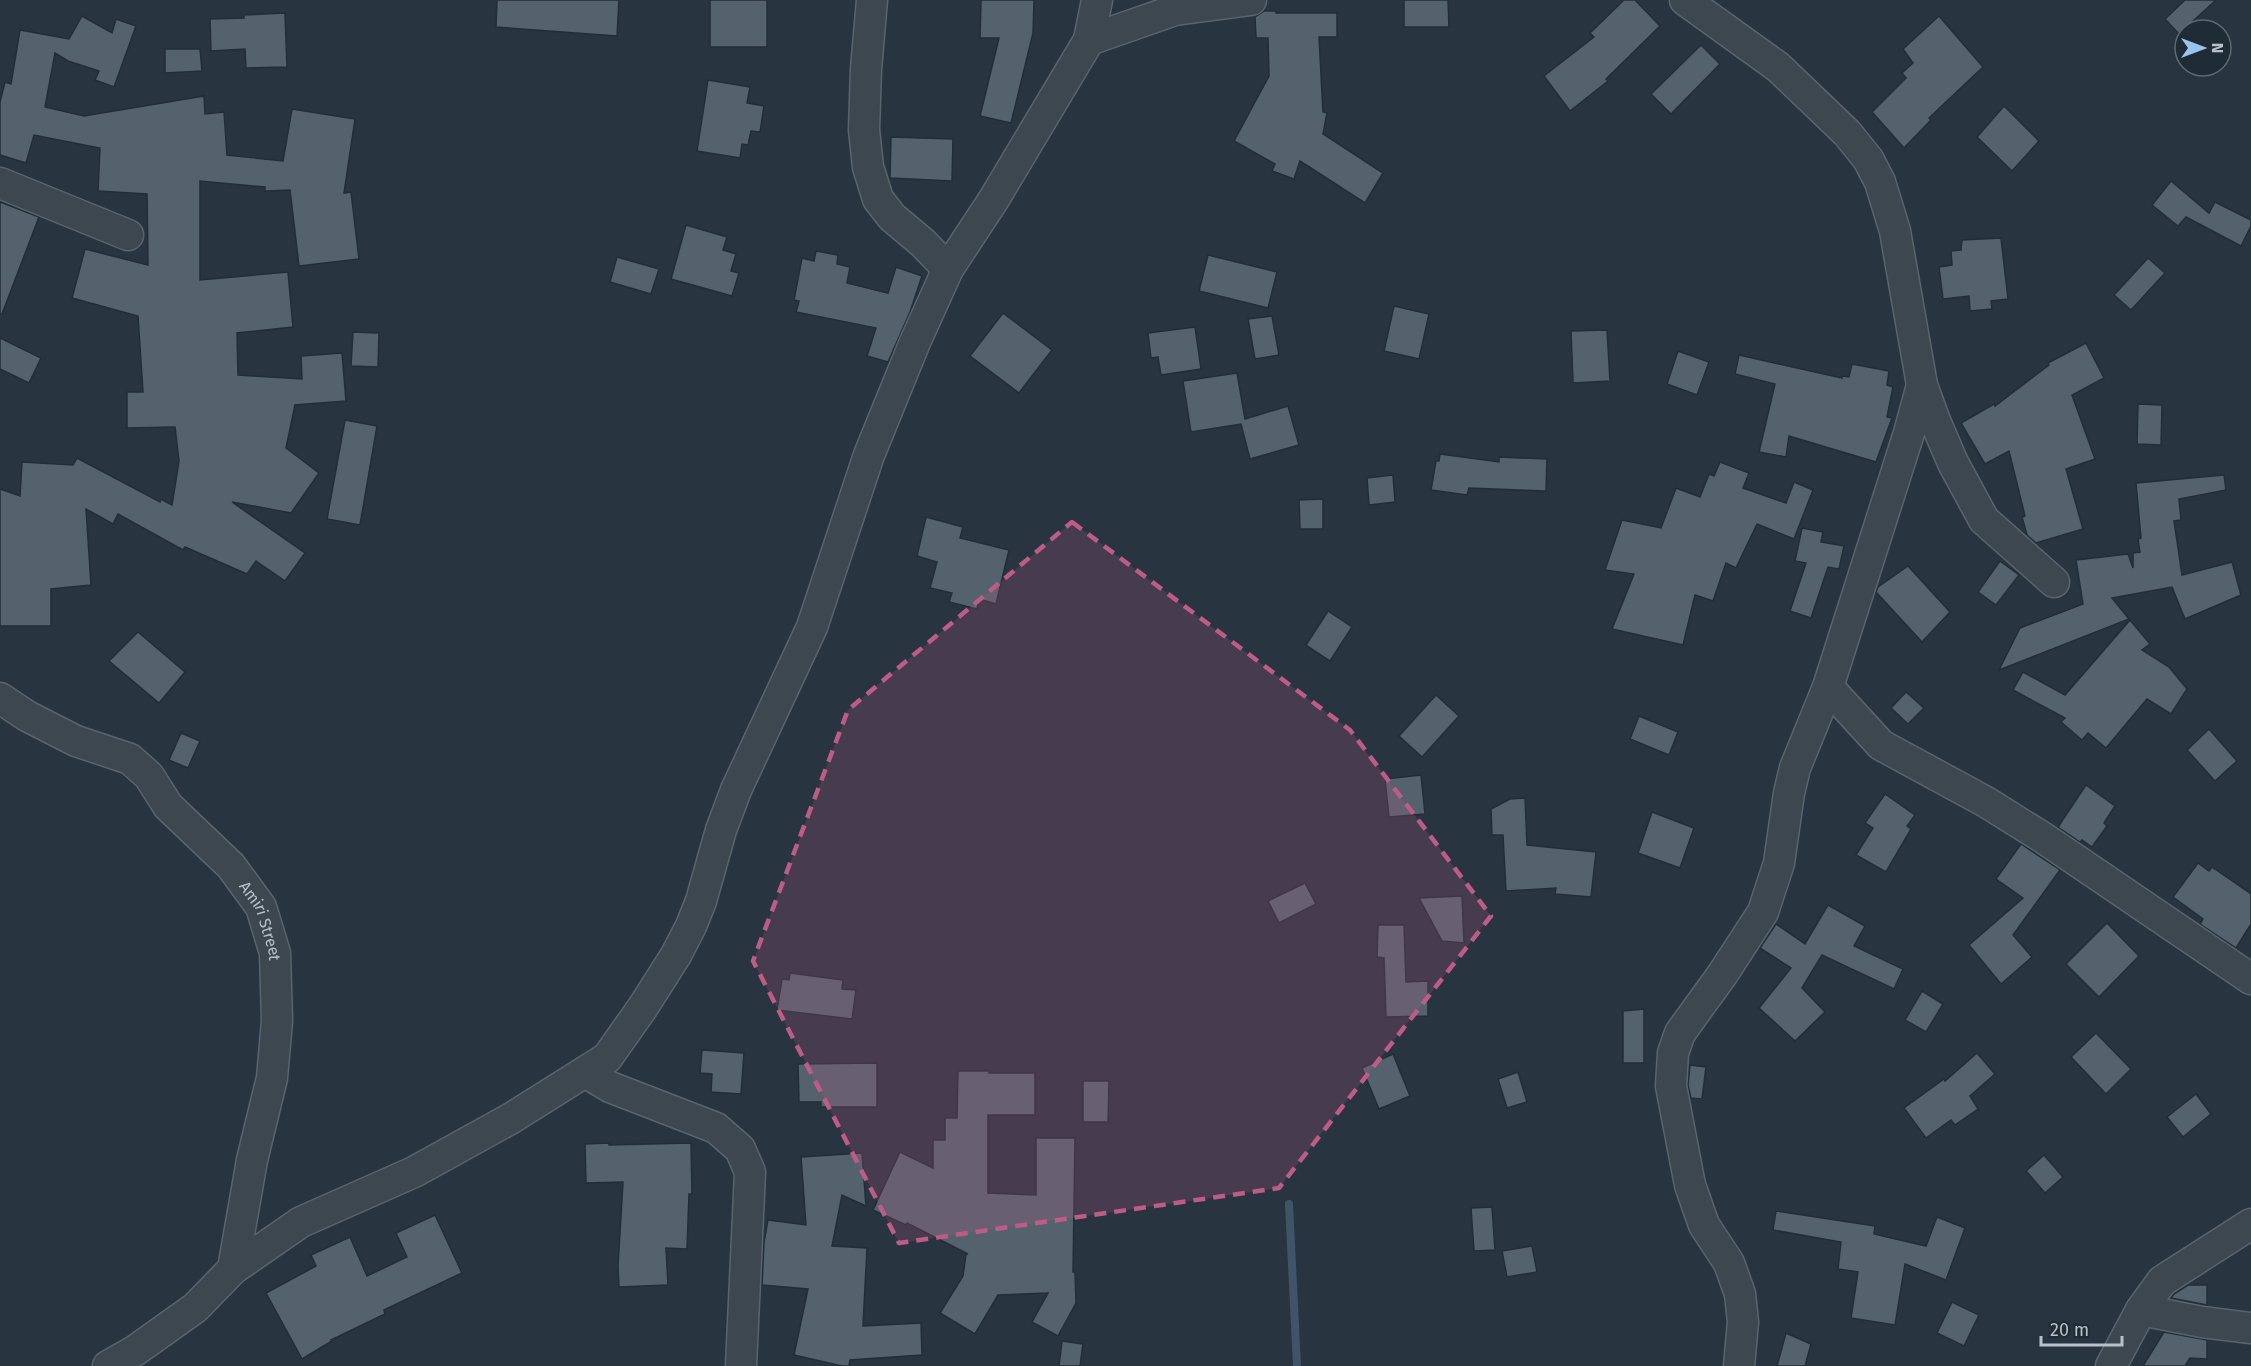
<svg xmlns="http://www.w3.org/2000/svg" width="2251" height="1366" viewBox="0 0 2251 1366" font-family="'Fira Sans',sans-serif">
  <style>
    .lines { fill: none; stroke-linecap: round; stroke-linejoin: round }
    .stream { stroke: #3f5567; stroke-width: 8 }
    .building { fill: #53626c; stroke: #222e37; stroke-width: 1.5 }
    .minor-casing { stroke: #59646d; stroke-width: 33 }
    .minor { stroke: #3c4750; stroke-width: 30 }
    .marked { fill: #be5c87; fill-opacity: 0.2; stroke: #be5c87; stroke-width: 4.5; stroke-dasharray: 12 8; stroke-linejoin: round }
    .labels { text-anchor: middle; stroke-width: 5; stroke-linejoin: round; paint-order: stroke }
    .street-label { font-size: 16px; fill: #b8c1ca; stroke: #202c35 }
  </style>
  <rect width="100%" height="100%" fill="#283540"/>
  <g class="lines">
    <polyline class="stream" points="1289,1204 1297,1366"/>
  </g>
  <g class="building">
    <polygon points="497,0 619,0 617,36 496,27"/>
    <rect x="710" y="0" width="57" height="47"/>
    <polygon points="981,0 1034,0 1033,33 1011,123 980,116 999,38 980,38"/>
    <polygon points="1404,0 1448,0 1449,27 1404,27"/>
    <polygon points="1624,0 1635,0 1660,26 1606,79 1608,81 1570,111 1544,76 1594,37 1590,33"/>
    <polygon points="2185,0 2216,0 2179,34 2165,19"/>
    <polygon points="1264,11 1276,11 1276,13 1337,13 1337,37 1319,37 1323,112 1327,113 1323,134 1383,173 1365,203 1300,161 1294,179 1272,171 1275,164 1234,141 1269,76 1268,38 1256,38 1255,17"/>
    <polygon points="285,13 287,67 246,68 245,49 211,51 210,19 244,18 244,15"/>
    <polygon points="82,16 112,33 116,19 136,26 114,87 95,80 99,71 68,61 55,53 45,107 84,116 204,96 205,114 224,112 227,155 283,161 292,109 355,119 344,193 351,192 359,259 299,266 290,190 265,191 265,187 200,181 200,280 288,272 293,327 237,333 238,375 302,379 301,356 342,353 346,401 295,405 286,448 319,473 291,513 232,502 305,553 285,581 256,561 247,574 185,547 183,550 118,514 113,524 86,509 91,585 51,589 51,626 0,626 0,489 20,496 22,462 73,465 77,458 160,502 161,499 172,505 179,461 175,427 127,428 127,392 143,392 138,316 72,298 85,249 148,265 147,194 98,191 100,148 34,135 26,163 0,155 0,102 5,82 11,84 20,30 69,39"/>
    <polygon points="1939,16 1983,67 1929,118 1931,120 1904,148 1872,112 1906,78 1902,73 1913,63 1903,49"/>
    <polygon points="1701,45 1720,64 1671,114 1651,94"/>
    <polygon points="165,49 200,49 202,71 165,73"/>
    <polygon points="708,80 750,87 747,103 764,106 760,132 751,131 748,145 742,144 740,158 697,151"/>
    <polygon points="2004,106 2039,141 2012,171 1977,137"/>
    <polygon points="891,137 953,139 952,181 890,178"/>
    <polygon points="2171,181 2209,213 2215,202 2251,220 2251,226 2241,246 2186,217 2178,226 2152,205"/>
    <polygon points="0,202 39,217 2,314 0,314"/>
    <polygon points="686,225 727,237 723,250 736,254 731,271 739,273 732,296 671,279"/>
    <polygon points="2001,238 2008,299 1991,301 1992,309 1970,311 1969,296 1943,299 1939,267 1952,265 1951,251 1961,250 1962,240"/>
    <polygon points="816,251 838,255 837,264 850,267 847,283 888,293 896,267 922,276 910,312 888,362 867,356 876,328 796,312 799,301 794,300 802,258 814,261"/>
    <polygon points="1208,255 1277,272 1268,308 1199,291"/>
    <polygon points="617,257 659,269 651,294 610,282"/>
    <polygon points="2148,258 2165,273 2131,310 2114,295"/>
    <polygon points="1394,306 1429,314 1419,359 1384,351"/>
    <polygon points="1003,313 1052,350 1019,393 970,356"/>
    <polygon points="1272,316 1279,355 1255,359 1248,319"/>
    <polygon points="1195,327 1201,369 1161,375 1158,357 1151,358 1148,333"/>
    <polygon points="1607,330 1610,381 1573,383 1571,331"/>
    <polygon points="353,332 379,333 378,367 351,366"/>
    <polygon points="0,338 41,358 29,383 0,369"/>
    <polygon points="2086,343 2104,378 2072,395 2095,459 2066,469 2083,529 2036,543 2027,535 2022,517 2025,516 2009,451 1985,464 1961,423 1994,404 1995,406 2049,365 2048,363"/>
    <polygon points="1678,351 1709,362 1697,395 1667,384"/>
    <polygon points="1739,355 1842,378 1842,376 1849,377 1852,364 1889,371 1887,385 1893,387 1887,417 1892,418 1876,462 1789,436 1786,457 1759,452 1775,384 1735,374"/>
    <polygon points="1237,373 1245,419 1288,406 1299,445 1250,459 1241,424 1191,432 1183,381"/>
    <polygon points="2138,404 2162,405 2161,445 2137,444"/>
    <polygon points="345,420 377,426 360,525 327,519"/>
    <polygon points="1440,454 1499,462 1499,457 1547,459 1546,491 1469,488 1467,495 1431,490 1436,461 1439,461"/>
    <polygon points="1720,462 1749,473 1743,488 1786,503 1794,482 1813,490 1794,539 1757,524 1736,568 1726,563 1713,601 1695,595 1683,645 1612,629 1634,574 1605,570 1622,520 1661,528 1676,488 1700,497 1709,474 1714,476"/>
    <polygon points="1393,475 1395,502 1369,505 1367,478"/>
    <polygon points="2224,475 2226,490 2179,499 2181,520 2174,521 2182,575 2232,562 2241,595 2185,619 2172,587 2112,598 2129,619 1999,670 2020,628 2083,604 2076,560 2128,554 2133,568 2133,553 2140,552 2138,539 2141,538 2136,483"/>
    <polygon points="1323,499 1323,529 1300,529 1299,500"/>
    <polygon points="926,517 963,527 960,538 1009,550 996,604 979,599 977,609 949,602 952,593 930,588 937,562 917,556"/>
    <polygon points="1802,528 1823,532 1821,542 1844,546 1839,569 1828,567 1811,618 1790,611 1806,563 1795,561"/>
    <polygon points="2000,561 2019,575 1996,605 1978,592"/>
    <polygon points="1908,566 1950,612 1922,642 1876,592 1878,587"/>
    <polygon points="1328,611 1352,627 1330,661 1306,645"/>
    <polygon points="2130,620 2150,644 2142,650 2169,667 2187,689 2171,714 2147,699 2106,748 2088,733 2082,740 2061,722 2065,718 2013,690 2023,672 2065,695"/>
    <polygon points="138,632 185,672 159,703 109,661"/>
    <polygon points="1906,692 1924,708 1908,724 1891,708"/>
    <polygon points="1436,695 1459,716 1422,757 1399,736"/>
    <polygon points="1639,716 1678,732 1669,755 1630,739"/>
    <polygon points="2209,729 2237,761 2215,781 2187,750"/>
    <polygon points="181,733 200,741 188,768 169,760"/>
    <polygon points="1421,775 1425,814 1389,817 1385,779"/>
    <polygon points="2086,785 2115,806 2104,823 2107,826 2092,847 2082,840 2080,842 2058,827"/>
    <polygon points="1885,794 1915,815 1907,826 1911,829 1886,872 1856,855 1873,828 1865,823"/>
    <polygon points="1525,798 1527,845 1596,852 1591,897 1555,894 1556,888 1506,891 1503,835 1492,835 1491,809 1510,799"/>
    <polygon points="1652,812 1694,828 1680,868 1638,853"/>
    <polygon points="2021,844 2060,870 2013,935 2032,957 2001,984 1969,945 2023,898 1996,879"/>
    <polygon points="2198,863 2209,871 2212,867 2251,894 2251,924 2236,948 2200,924 2203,919 2173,897"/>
    <polygon points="1305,883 1316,904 1279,923 1268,901"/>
    <polygon points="1462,896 1464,943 1442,941 1419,898"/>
    <polygon points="1828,905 1865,926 1854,946 1903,969 1894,989 1822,955 1802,988 1825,1012 1795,1041 1759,1008 1791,968 1760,948 1776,924 1805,944"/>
    <polygon points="2107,923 2139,956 2099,997 2066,964"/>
    <polygon points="1378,925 1404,925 1406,982 1428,981 1428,1016 1386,1017 1384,958 1377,957"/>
    <polygon points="790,973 843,980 842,989 856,990 852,1019 777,1010 782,979 789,980"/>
    <polygon points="1922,991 1943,1004 1926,1032 1905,1020"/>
    <polygon points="1644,1009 1644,1063 1623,1063 1623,1011"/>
    <polygon points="2096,1033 2131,1069 2106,1094 2071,1057"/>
    <polygon points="702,1050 744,1053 741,1094 711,1092 712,1074 700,1073"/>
    <polygon points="1977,1053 1995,1074 1970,1096 1978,1109 1955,1125 1951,1120 1926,1138 1904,1108 1944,1079 1945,1081"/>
    <polygon points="1393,1054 1410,1096 1379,1109 1362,1068"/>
    <polygon points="877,1063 877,1107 821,1107 821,1102 799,1102 798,1064"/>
    <polygon points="1690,1065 1706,1067 1702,1099 1691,1098 1688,1085"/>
    <polygon points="958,1071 989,1071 989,1073 1035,1073 1035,1115 988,1115 988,1193 1036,1195 1036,1138 1075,1138 1073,1272 1075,1272 1076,1303 1058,1336 1032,1322 1048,1293 998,1295 975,1334 940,1313 963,1276 966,1254 968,1254 907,1223 906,1225 873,1210 900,1152 933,1168 933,1140 945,1140 945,1118 957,1118"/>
    <polygon points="1518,1072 1527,1102 1507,1108 1498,1079"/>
    <polygon points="1083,1081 1109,1081 1108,1122 1083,1122"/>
    <polygon points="2196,1094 2211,1114 2183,1137 2167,1117"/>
    <polygon points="609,1143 609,1145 691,1143 692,1194 689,1194 687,1249 666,1248 668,1285 619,1287 618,1266 623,1182 586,1183 585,1144"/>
    <polygon points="862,1153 866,1206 842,1195 832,1246 867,1248 863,1326 921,1323 922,1355 850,1360 849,1366 842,1366 794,1355 808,1289 762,1285 764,1242 768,1220 806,1225 801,1157"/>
    <polygon points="2044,1155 2063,1177 2045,1193 2026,1171"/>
    <polygon points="1492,1207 1495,1250 1474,1251 1471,1208"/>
    <polygon points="1776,1211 1875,1226 1874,1234 1926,1246 1937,1217 1965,1228 1946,1280 1905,1264 1895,1325 1851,1318 1858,1272 1838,1269 1841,1242 1773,1230"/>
    <polygon points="435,1215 462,1273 384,1310 385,1314 331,1340 332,1341 302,1359 266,1293 316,1266 311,1255 350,1237 367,1276 407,1257 396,1233"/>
    <polygon points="1532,1246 1537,1272 1507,1277 1502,1251"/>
    <polygon points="2188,1285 2207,1285 2207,1305 2171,1298 2174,1294"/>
    <polygon points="1952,1302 1979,1315 1964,1346 1937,1333"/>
    <polygon points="2164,1332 2207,1340 2207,1359 2190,1358 2185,1366 2143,1366"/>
    <polygon points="1786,1333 1811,1344 1805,1366 1777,1366"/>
    <polygon points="1062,1341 1083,1344 1080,1366 1059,1366"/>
  </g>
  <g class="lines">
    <defs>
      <g id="minor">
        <polyline points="872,0 866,69 864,130 868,167 878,199 892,217 923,243 948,269"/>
        <polyline points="1685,0 1778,67 1847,133 1868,159 1880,182 1895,231 1922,385 1935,421 1953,463 1984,520 2054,582"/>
        <polyline points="1089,40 1097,0"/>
        <polyline points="0,183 128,235"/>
        <polyline points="1828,687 1881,745 1986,802 2045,839 2251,979"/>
        <path id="s1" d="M0,698L27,716L76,741L130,759L149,776L168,806L231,866L261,907L275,953L277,1021L272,1078L252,1160L233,1269"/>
        <polyline points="585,1072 610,1087 716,1128 740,1149 750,1172 741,1366"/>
        <polyline points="2141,1310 2202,1322 2251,1328"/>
        <polyline points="108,1366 136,1350 195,1308 233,1269 301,1222 414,1172 510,1119 607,1058 643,1007 676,955 691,926 701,901 721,830 736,790 812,627 869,455 915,342 948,269 994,199 1089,40 1175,10 1251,0"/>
        <polyline points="1739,1366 1743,1322 1740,1294 1729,1263 1704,1225 1690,1185 1671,1086 1673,1053 1680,1033 1722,975 1763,912 1779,863 1789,793 1795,768 1828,687 1909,433 1922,385"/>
        <polyline points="2111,1366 2141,1310 2162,1281 2251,1224"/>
      </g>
    </defs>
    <use href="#minor" class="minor-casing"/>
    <use href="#minor" class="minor"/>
  </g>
  <path class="marked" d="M1072,522L1350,730L1491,916L1279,1188L899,1243L753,961L848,710Z"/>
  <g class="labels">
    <g class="street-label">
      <text dy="6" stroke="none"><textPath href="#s1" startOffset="356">Amiri Street</textPath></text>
    </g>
  </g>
  <g transform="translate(2203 48) rotate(90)"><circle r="28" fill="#202c35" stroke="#5d6871" stroke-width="1.5"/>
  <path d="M0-4.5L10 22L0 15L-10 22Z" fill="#96c5f2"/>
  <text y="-9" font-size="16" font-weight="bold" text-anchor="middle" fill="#b8c1ca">N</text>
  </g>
  <path d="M2041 1336v9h81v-9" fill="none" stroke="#b8c1ca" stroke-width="3"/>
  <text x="2050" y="1336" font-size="18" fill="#b8c1ca" stroke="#202c35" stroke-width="4.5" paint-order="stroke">20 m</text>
</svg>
